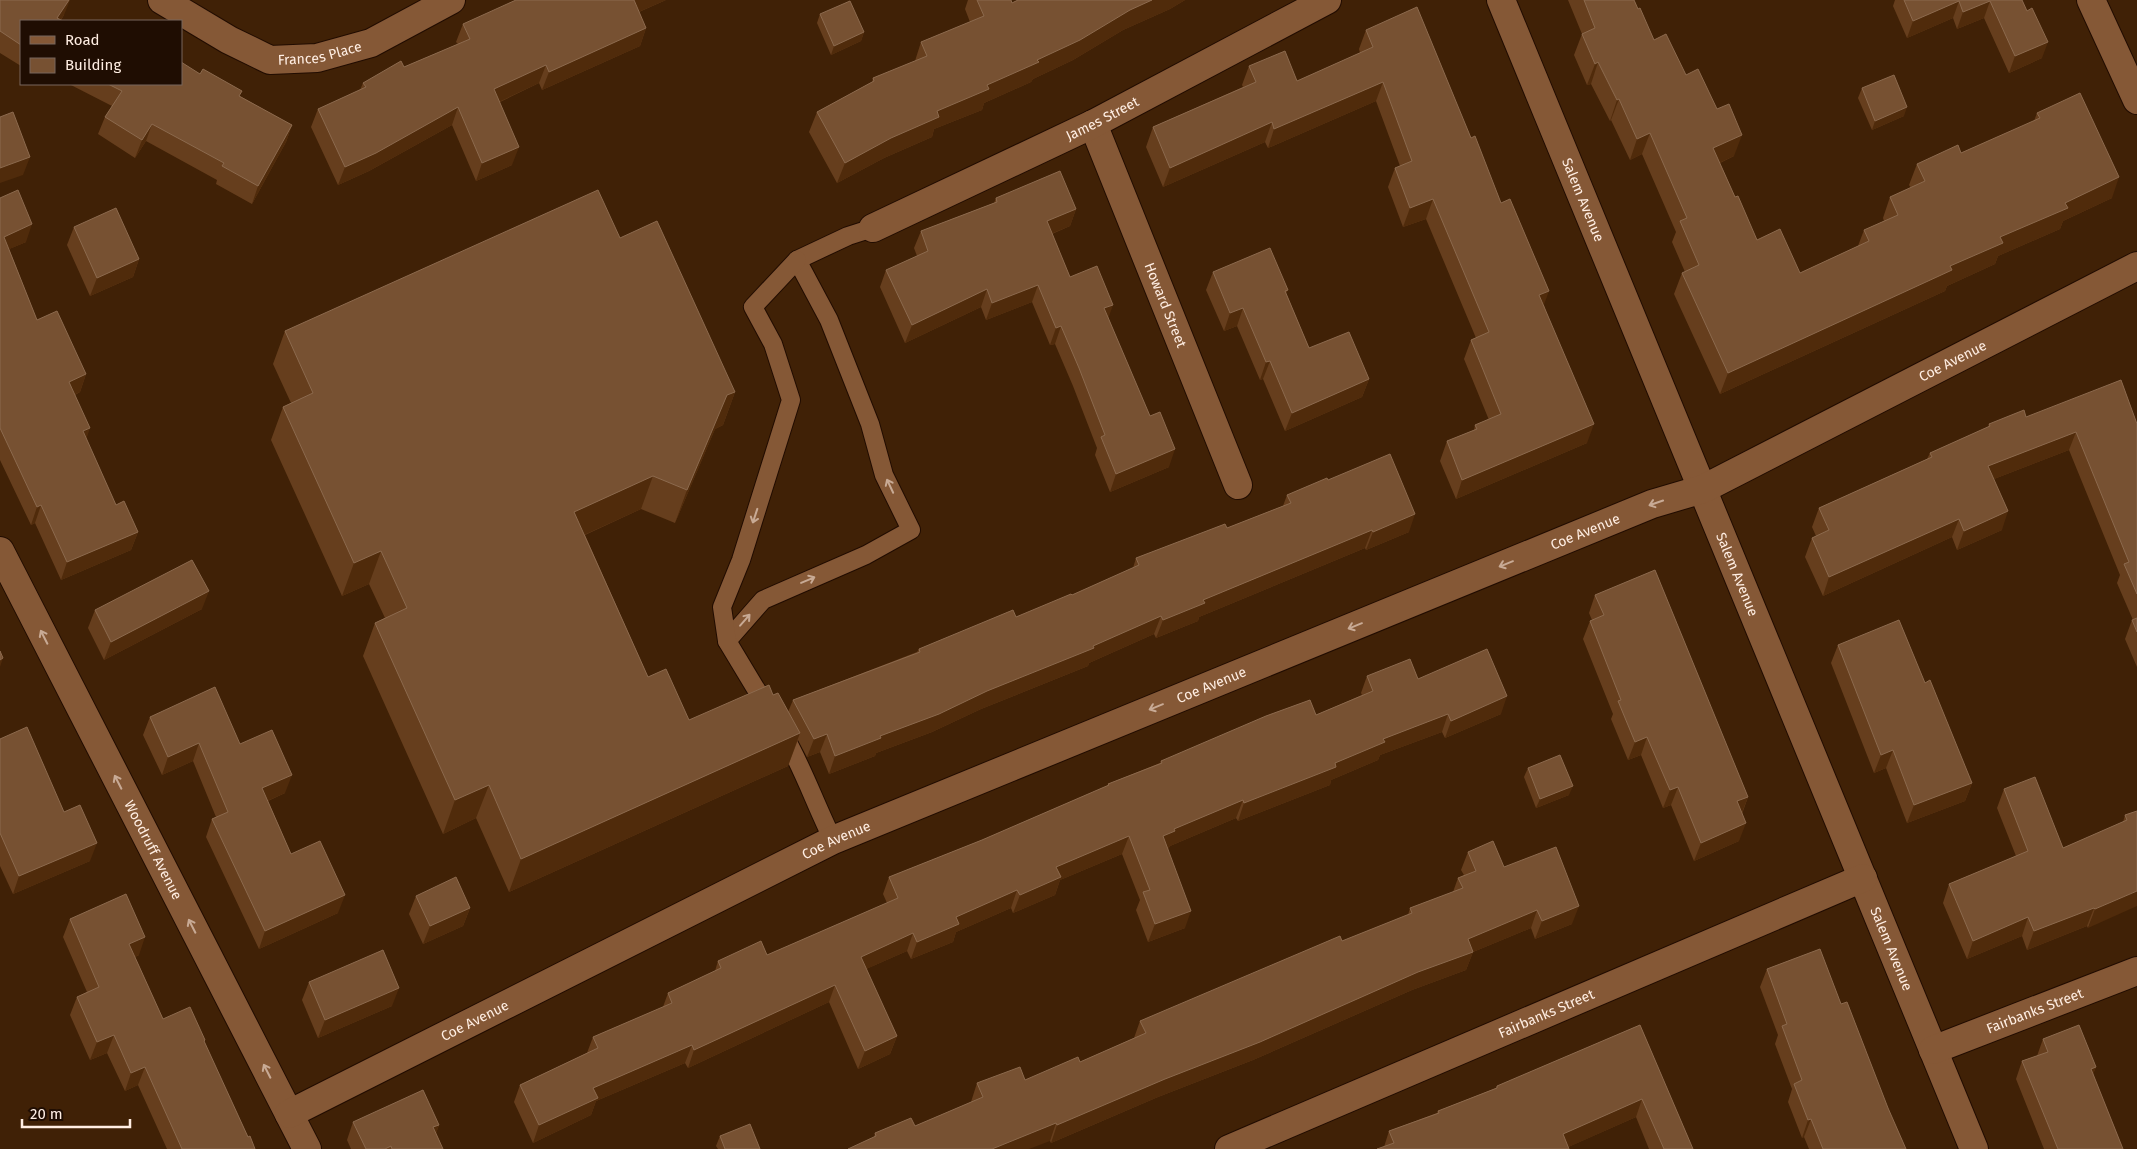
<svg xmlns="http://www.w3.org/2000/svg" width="2137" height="1149" viewBox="0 0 2137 1149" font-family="'Fira Sans',sans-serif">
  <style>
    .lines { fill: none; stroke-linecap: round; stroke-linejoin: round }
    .lane-casing { stroke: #210c00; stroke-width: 20 }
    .street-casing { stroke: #210c00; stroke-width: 30 }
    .lane { stroke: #855836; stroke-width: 18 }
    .street { stroke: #855836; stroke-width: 28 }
    .wall { fill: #663e1d }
    .shaded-wall { fill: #502b0b }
    .building { fill: #775132; stroke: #8c6a4e }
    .oneway { stroke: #c8aa95 }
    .labels { text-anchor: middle; stroke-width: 4; stroke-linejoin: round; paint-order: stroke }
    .street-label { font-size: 14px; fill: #ffeee3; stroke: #1f0d02 }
  </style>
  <rect width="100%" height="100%" fill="#402106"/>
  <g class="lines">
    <defs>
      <g id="lane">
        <polyline points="727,641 763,600 866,555 911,530 884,475 870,424 829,320 797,260 848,236 873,228"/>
        <polyline points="768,709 727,641 722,607 741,560 791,400 773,344 753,307 797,260"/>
        <path d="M782,732C802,765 815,804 833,840"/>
      </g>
      <g id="street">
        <path id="s1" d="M162,0L229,40L270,60L317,58L371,43L451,0"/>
        <path id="s2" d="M1501,0L1974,1149"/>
        <polyline points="2091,0 2137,100"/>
        <path id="s3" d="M1093,124L1238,485"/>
        <path id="s4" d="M873,228L1093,124L1327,0"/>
        <path id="s5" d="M0,551L307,1149"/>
        <path id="s6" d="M1933,1050L2137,971"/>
        <path id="s7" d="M289,1114L833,840L1652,504L1703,489L2137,266"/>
        <path id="s8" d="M1229,1149L1863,878"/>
      </g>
    </defs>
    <use href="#lane" class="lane-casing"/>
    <use href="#street" class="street-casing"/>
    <use href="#lane" class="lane"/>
    <use href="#street" class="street"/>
  </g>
  <g class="wall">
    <polygon points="0,0 64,15 61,20 21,21 21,66 0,53"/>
    <polygon points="666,0 639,12 646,28 640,46 542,90 539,83 500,102 512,165 476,181 452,125 369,171 338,185 311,127 318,109 360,90 363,83 404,67 458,44 456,42 463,24"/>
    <polygon points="968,0 1011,0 1012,3 1018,0 1185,0 1170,9 1123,30 1073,60 1033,79 1031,82 984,103 982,110 934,129 932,137 884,158 837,183 809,132 817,112 872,82 873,78 915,61 921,42 970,22 965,9"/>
    <polygon points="1568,0 1634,0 1638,9 1654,40 1686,75 1734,156 1720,163 1735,197 1757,240 1800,273 1858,246 1864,230 1884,221 1883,218 1890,197 1911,188 1909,185 1917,164 1961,153 2034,121 2037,113 2112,198 2063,221 2060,229 1998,256 1995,264 1947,286 1945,291 1720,394 1674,294 1682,273 1685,272 1672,242 1676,232 1642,154 1630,160 1611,120 1610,121 1591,84 1587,85 1574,55 1582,34"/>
    <polygon points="1895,0 2022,0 2042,58 2009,73 1984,18 1957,29 1953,18 1907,38 1893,6"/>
    <polygon points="820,14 864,32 861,41 831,55 817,23"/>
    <polygon points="1366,30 1471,138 1501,203 1544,305 1587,443 1456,499 1440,461 1447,441 1474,430 1475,425 1489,420 1464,359 1471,340 1476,338 1426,219 1403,227 1388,187 1395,168 1400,166 1376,101 1268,148 1265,142 1163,187 1146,147 1153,127 1243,87 1242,85 1249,66 1297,81 1360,53 1359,49"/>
    <polygon points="200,74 292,125 286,142 252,204 216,184 217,180 146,141 135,158 98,134 105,117 112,106 69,84 181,84"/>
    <polygon points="1862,88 1904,116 1872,130 1858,98"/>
    <polygon points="0,198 26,242 9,249 37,320 86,374 80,392 75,395 86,439 116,505 138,532 131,550 61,580 35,523 31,525 0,460"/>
    <polygon points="996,198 1076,209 1070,226 1052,234 1070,277 1108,317 1169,467 1110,492 1095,455 1097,448 1073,386 1055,344 1050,345 1032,302 986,320 981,307 905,343 880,287 886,270 917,256 914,248 921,231 994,203"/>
    <polygon points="74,227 139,259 133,277 90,296 67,245"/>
    <polygon points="620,238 735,392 723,425 715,429 675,523 641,509 585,535 648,677 689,720 773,695 788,712 793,700 917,652 919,649 1016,617 1072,595 1133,568 1136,558 1227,528 1283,506 1287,495 1328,480 1409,532 1366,550 1365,548 1199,617 1198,621 1156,638 1154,634 1089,663 1088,666 981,709 932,732 876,753 875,756 829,774 820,752 807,757 798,740 788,766 509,892 476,818 443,834 363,656 375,623 385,618 369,584 342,596 271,440 283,407 291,403 273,364 285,331"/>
    <polygon points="1213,272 1288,290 1286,293 1309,348 1369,379 1362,397 1285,431 1263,379 1260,380 1237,326 1224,331 1206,290"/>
    <polygon points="2026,417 2137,424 2137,667 2125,639 2132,620 2133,620 2117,583 2120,575 2069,450 1994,479 2002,530 1957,550 1952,537 1823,596 1805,557 1812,538 1816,536 1812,527 1819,508 1927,459 1930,453 1988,427 1989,424"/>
    <polygon points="1595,595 1748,797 1742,814 1739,841 1694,861 1671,805 1663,808 1641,755 1628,760 1611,719 1613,714 1583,639 1590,621 1592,620 1589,613"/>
    <polygon points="202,609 104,660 88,628 95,610"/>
    <polygon points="1838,645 1925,683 1972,783 1965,801 1907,823 1886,768 1874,773 1831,663"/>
    <polygon points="1367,676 1418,679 1501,714 1445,738 1442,732 1380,755 1378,760 1331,780 1330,785 1238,821 1236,818 1170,846 1168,849 1185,928 1148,942 1136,910 1140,900 1122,854 1060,880 1055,895 1013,913 1011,908 956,932 953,942 911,959 907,951 866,969 897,1036 890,1054 858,1069 829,1002 688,1068 685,1063 596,1101 591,1115 533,1143 514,1102 520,1085 587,1053 593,1037 663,1007 668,993 715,971 718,961 767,955 887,903 883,894 889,877 982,840 1107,786 1108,784 1160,763 1161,761 1316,715 1362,695 1361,693"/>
    <polygon points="150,717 240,744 285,793 268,801 291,854 338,913 259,949 206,837 212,819 216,817 193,761 162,775 143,735"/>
    <polygon points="0,739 64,812 90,861 13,894 0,866"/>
    <polygon points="1528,768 1569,795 1536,808 1524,777"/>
    <polygon points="2004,789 2063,848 2123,822 2125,815 2137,811 2088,928 2087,926 2027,950 2022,936 1967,959 1943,903 1949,884 2016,856 1997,808"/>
    <polygon points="1468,852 1504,867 1572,924 1535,939 1531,928 1473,952 1466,970 1412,990 1253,1060 1158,1097 1051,1143 1050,1141 874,1137 875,1133 915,1126 971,1102 977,1083 1025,1080 1080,1062 1134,1038 1140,1021 1408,915 1410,908 1453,892 1458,878 1464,875 1461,870"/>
    <polygon points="416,896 470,908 463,926 423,944 409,914"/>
    <polygon points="70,919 139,955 135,957 163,1019 205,1040 204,1043 248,1137 255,1149 167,1149 138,1085 125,1091 107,1053 90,1060 70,1015 77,997 87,992 63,937"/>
    <polygon points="1767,969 1841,1004 1906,1149 1809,1149 1804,1137 1802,1138 1788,1102 1792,1089 1775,1044 1778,1035 1760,987"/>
    <polygon points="309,982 392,1006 318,1038 302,1000"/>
    <polygon points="1640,1025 1693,1149 1649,1149 1636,1117 1568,1147 1384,1147 1389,1131 1437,1113 1438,1111 1496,1088 1497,1086"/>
    <polygon points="2043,1039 2096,1067 2093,1074 2123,1149 2044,1149 2016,1079 2022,1061 2037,1056"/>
    <polygon points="353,1122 439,1125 436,1133 443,1149 351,1149 347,1140"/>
    <polygon points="720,1136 760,1149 718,1149 716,1146"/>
  </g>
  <g class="shaded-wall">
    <polygon points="69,0 70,0 64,15 60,21 57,18"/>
    <polygon points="633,0 666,0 627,17"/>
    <polygon points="1152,0 1185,0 1170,9 1123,30 1073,60 1033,79 1031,82 984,103 982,110 934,129 932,137 884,158 837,183 845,163 937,111 987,85 1037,60 1130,10"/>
    <polygon points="1959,1 1953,18 1907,38 1913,21"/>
    <polygon points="1990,1 1984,18 1957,29 1963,12"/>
    <polygon points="646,28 640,46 542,90 549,72"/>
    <polygon points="864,32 861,41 831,55 834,46"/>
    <polygon points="2048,42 2042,58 2009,73 2015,56"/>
    <polygon points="1598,62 1591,84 1587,85 1595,64"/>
    <polygon points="546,65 539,83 488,107 494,89"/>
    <polygon points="1383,82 1376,101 1268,148 1274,129"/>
    <polygon points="1619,99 1611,120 1610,121 1617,100"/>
    <polygon points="458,107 452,125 369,171 338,185 345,167"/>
    <polygon points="1907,107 1904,116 1872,130 1875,121"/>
    <polygon points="1272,122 1265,142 1163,187 1170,168"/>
    <polygon points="152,124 146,141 135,158 142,140"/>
    <polygon points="292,125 286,142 252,204 258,186"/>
    <polygon points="1650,133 1642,154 1630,160 1637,139"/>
    <polygon points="1742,135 1734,156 1706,169 1713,148"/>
    <polygon points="519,147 512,165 476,181 482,163"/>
    <polygon points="30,157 23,175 0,183 0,168"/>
    <polygon points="2119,177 2112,198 2063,221 2060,229 1998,256 1995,264 1947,286 1945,291 1720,394 1728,373 1950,266 2000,237 2065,203"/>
    <polygon points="1433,199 1426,219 1403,227 1410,208"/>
    <polygon points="1076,209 1070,226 1041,238 1047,221"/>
    <polygon points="32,224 26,242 0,253 4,237"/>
    <polygon points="139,259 133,277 90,296 97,278"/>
    <polygon points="1038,285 1032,302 986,320 992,303"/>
    <polygon points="987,289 981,307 905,343 912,325"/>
    <polygon points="1549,291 1542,310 1539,295"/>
    <polygon points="1113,305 1107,322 1104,308"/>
    <polygon points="1243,308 1237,326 1224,331 1230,313"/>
    <polygon points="1061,326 1055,344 1050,345 1056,328"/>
    <polygon points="1270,361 1263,379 1260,380 1266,362"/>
    <polygon points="86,374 80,392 63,400 69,382"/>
    <polygon points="1369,379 1362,397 1285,431 1292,413"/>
    <polygon points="735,392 723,425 715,429 675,523 687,490 727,395"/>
    <polygon points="1594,424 1587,443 1456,499 1462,480"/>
    <polygon points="90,428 84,446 83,431"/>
    <polygon points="2076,432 2069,450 1981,484 1988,466"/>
    <polygon points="1175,449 1169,467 1110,492 1116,474"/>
    <polygon points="653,476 641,509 562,545 574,512"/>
    <polygon points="41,505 35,523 31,525 37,507"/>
    <polygon points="2008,511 2002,530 1957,550 1964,531"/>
    <polygon points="1415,514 1409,532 1366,550 1373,532"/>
    <polygon points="1959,519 1952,537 1823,596 1829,577"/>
    <polygon points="1372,530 1365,548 1199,617 1198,621 1156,638 1163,620 1203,600"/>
    <polygon points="138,532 131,550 61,580 67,562"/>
    <polygon points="381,551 369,584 342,596 354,563"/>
    <polygon points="209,591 202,609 104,660 111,642"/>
    <polygon points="1161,616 1154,634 1089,663 1088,666 981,709 932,732 876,753 875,756 829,774 835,756 880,736 987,691"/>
    <polygon points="3,658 0,667 0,660"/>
    <polygon points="1507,696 1501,714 1445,738 1451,721"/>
    <polygon points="1448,714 1442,732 1380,755 1378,760 1331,780 1330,785 1238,821 1244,803 1335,763 1383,739"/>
    <polygon points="800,733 788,766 509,892 521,859"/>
    <polygon points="827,734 820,752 807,757 814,739"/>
    <polygon points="1647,737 1641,755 1628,760 1635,742"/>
    <polygon points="199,743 193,761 162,775 168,757"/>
    <polygon points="1893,750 1886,768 1874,773 1881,755"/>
    <polygon points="292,775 285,793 256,806 262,788"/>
    <polygon points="1972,783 1965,801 1907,823 1914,805"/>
    <polygon points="489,785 476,818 443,834 455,800"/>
    <polygon points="1573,786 1569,795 1536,808 1540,799"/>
    <polygon points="1678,787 1671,805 1663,808 1670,790"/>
    <polygon points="1748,797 1741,815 1737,801"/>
    <polygon points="1243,800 1236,818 1170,846 1169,848 1157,853 1163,836 1174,829"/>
    <polygon points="1746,823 1739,841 1694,861 1701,843"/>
    <polygon points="1129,836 1122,854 1060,880 1055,895 1013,913 1020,895 1056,867"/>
    <polygon points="97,843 90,861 13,894 19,876"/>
    <polygon points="1017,890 1011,908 956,932 953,942 911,959 917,942 956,917"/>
    <polygon points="2137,891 2137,906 2088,928 2095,909"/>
    <polygon points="345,895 338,913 259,949 265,931"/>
    <polygon points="1579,906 1572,924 1535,939 1542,921"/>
    <polygon points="470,908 463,926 423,944 430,926"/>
    <polygon points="2094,908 2087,926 2027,950 2034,931"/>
    <polygon points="1537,910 1531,928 1473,952 1466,970 1412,990 1253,1060 1158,1097 1051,1143 1057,1125 1468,939"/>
    <polygon points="1191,911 1185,928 1148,942 1155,924"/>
    <polygon points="2028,917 2022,936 1967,959 1973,941"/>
    <polygon points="913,933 907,951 855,974 861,957"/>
    <polygon points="145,937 139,955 123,962 129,944"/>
    <polygon points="835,985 829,1002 688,1068 694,1050"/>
    <polygon points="399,988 392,1006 318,1038 325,1020"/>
    <polygon points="114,1035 107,1053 90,1060 97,1042"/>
    <polygon points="897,1036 890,1054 858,1069 865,1051"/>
    <polygon points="692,1045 685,1063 596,1101 591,1115 533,1143 539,1125 593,1088"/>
    <polygon points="145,1067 138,1085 125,1091 131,1073"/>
    <polygon points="2096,1067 2089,1085 2091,1069"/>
    <polygon points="1642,1099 1636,1117 1564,1149 1563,1134"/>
    <polygon points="1811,1119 1804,1137 1802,1138 1808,1120"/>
    <polygon points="1056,1123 1050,1141 1029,1149 992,1149"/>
    <polygon points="439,1125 433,1143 433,1127"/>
  </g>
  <g class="building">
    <polygon points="0,0 69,0 57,18 63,21 21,21 21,45 0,31"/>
    <polygon points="516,0 634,0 646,28 549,72 546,65 494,89 519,147 482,163 458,107 376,153 345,167 318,109 366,87 363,83 401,61 404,67 470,39 463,24"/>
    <polygon points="977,0 1011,0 1012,3 1018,0 1152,0 1130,10 1080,40 1037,60 1039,62 987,85 989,89 937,111 939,117 891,138 845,163 817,112 874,81 873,78 927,56 921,42 984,16"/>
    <polygon points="1584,0 1634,0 1638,9 1640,8 1654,40 1666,34 1686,75 1698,69 1717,109 1729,104 1742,135 1713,148 1735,197 1738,196 1757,240 1780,229 1800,273 1869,241 1864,230 1898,215 1890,197 1925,181 1917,164 1958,145 1961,153 2040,118 2037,113 2080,93 2119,177 2065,203 2068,208 2000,237 2003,243 1950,266 1952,270 1728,373 1682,273 1699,265 1680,221 1687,218 1650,133 1637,139 1619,99 1617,100 1598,62 1595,64 1582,34 1595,28"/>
    <polygon points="1904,0 2022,0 2027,11 2032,8 2048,42 2015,56 1990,1 1963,12 1959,1 1913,21"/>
    <polygon points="850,1 864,32 834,46 820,14"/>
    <polygon points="1417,7 1471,138 1475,136 1501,203 1510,199 1532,251 1549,291 1539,295 1594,424 1462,480 1447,441 1477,429 1475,425 1501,414 1471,340 1489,332 1433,199 1410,208 1395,168 1412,161 1383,82 1274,129 1272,122 1170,168 1153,127 1256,82 1249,66 1285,51 1297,81 1373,47 1366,30"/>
    <polygon points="181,62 200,74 203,69 242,91 239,96 292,125 258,186 222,166 224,163 152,124 142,140 105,117 122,91 108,84 181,84"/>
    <polygon points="1894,75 1907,107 1875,121 1862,88"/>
    <polygon points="13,112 30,157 0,168 0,117"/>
    <polygon points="1060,171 1076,209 1047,221 1070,277 1097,266 1113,305 1104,308 1150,416 1160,412 1175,449 1116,474 1101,437 1105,435 1079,368 1061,326 1056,328 1038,285 992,303 987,289 912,325 886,270 928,251 921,231 997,202 996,198"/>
    <polygon points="18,190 32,224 4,237 37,320 57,311 86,374 69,382 90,428 83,431 116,505 124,501 138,532 67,562 41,505 37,507 0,428 0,198"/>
    <polygon points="598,190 620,238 657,221 735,392 727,395 687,490 653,476 574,512 648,677 666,669 689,720 769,685 773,695 778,693 800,733 521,859 489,785 455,800 375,623 407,608 381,551 354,563 283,407 313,393 285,331"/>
    <polygon points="116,208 139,259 97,278 74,227"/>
    <polygon points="1270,248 1288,290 1285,291 1309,348 1349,332 1369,379 1292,413 1270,361 1266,362 1243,308 1230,313 1213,272"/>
    <polygon points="2121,380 2137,424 2137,594 2124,564 2129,562 2076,432 1988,466 2008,511 1964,531 1959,519 1829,577 1812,538 1829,530 1819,508 1932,457 1930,453 1990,426 1989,424 2024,410 2026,417"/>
    <polygon points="1390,454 1415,514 1373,532 1372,530 1203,600 1205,603 1163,620 1161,616 1093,646 1094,648 987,691 939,714 880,736 881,738 835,756 827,734 814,739 793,700 920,652 919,649 1013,610 1016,617 1071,594 1072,595 1139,565 1136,558 1225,524 1227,528 1291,503 1287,495 1327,478 1328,480"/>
    <polygon points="192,560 209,591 111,642 95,610"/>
    <polygon points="1655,570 1748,797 1737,801 1746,823 1701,843 1678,787 1670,790 1647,737 1635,742 1618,701 1621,700 1590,621 1604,615 1595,595"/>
    <polygon points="2137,618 2137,632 2132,620"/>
    <polygon points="1899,620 1925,683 1930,680 1972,783 1914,805 1893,750 1881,755 1838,645"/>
    <polygon points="1487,649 1507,696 1451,721 1448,714 1383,739 1385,742 1335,763 1336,767 1244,803 1243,800 1174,829 1175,831 1163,836 1191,911 1155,924 1143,892 1150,890 1129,836 1056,867 1061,877 1020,895 1017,890 956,917 959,924 917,942 913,933 861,957 897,1036 865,1051 835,985 694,1050 692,1045 593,1088 598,1098 539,1125 520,1085 598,1048 593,1037 672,1003 668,993 721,968 718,961 761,941 767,955 898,898 889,877 982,840 1109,785 1108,784 1162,763 1161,761 1266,716 1310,700 1316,715 1373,691 1367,676 1410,659 1418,679"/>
    <polygon points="0,651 3,658 0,660"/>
    <polygon points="215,687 240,744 272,730 292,775 262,788 291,854 320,841 345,895 265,931 212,819 228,812 199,743 168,757 150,717"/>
    <polygon points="27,727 64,812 80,805 97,843 19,876 0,833 0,739"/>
    <polygon points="1560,755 1573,786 1540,799 1528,768"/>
    <polygon points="2035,777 2063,848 2127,820 2125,815 2137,811 2137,891 2095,909 2094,908 2034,931 2028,917 1973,941 1949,884 2028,851 2004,789"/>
    <polygon points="1493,841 1504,867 1556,847 1579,906 1542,921 1537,910 1468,939 1473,952 1418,972 1260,1042 1165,1079 1057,1125 1056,1123 992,1149 848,1149 876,1136 875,1133 911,1118 915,1126 983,1097 977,1083 1020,1067 1025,1080 1078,1057 1080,1062 1146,1033 1140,1021 1340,936 1342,941 1412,913 1410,908 1463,888 1458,878 1476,871 1468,852"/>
    <polygon points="456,877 470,908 430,926 416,896"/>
    <polygon points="126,894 145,937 129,944 163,1019 190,1007 205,1040 204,1041 248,1137 250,1136 255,1149 182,1149 145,1067 131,1073 114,1035 97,1042 77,997 99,987 70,919"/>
    <polygon points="1820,949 1841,1004 1847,1002 1888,1108 1906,1149 1823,1149 1811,1119 1808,1120 1794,1084 1802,1080 1782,1026 1787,1024 1767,969"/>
    <polygon points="383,950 399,988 325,1020 309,982"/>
    <polygon points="1640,1025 1693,1149 1664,1149 1642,1099 1563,1134 1569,1149 1377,1149 1394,1143 1389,1131 1439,1113 1438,1111 1497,1088 1497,1086"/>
    <polygon points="2079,1025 2096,1067 2091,1069 2123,1149 2058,1149 2022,1061 2048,1052 2043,1039"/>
    <polygon points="423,1090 439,1125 433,1127 443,1149 392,1149 391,1146 385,1149 366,1149 353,1122"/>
    <polygon points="750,1124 760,1149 725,1149 720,1136"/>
  </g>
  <defs><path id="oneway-shaft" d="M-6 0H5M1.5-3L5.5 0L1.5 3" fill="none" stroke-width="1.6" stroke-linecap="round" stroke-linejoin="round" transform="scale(1.25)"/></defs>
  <g class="oneway">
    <use href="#oneway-shaft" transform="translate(890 486) rotate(-115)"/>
    <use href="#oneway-shaft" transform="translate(1656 503) rotate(161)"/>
    <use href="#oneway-shaft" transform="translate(755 516) rotate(108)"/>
    <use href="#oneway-shaft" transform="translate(1506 564) rotate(158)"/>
    <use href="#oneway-shaft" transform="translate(808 580) rotate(-23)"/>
    <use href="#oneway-shaft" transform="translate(745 620) rotate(-49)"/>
    <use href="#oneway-shaft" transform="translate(1355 626) rotate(158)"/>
    <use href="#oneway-shaft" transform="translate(44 637) rotate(-117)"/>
    <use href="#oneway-shaft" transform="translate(1156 707) rotate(158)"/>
    <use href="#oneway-shaft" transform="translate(118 782) rotate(-117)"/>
    <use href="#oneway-shaft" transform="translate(192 926) rotate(-117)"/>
    <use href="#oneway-shaft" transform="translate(267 1071) rotate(-117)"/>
  </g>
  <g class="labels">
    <g class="street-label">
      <text dy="5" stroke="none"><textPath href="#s1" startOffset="174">Frances Place</textPath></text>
      <text dy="5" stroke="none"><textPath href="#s4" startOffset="254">James Street</textPath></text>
      <text dy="5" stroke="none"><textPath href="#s2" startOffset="216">Salem Avenue</textPath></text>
      <text dy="5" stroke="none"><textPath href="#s3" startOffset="195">Howard Street</textPath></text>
      <text dy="5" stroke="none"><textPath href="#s7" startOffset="1828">Coe Avenue</textPath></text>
      <text dy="5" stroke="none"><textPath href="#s7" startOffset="1422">Coe Avenue</textPath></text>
      <text dy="5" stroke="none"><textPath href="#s2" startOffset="621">Salem Avenue</textPath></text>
      <text dy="5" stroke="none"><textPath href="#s7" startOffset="1018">Coe Avenue</textPath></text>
      <text dy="5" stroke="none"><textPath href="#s7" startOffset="612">Coe Avenue</textPath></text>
      <text dy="5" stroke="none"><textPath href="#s5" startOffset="336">Woodruff Avenue</textPath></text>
      <text dy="5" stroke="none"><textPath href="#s2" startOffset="1026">Salem Avenue</textPath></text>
      <text dy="5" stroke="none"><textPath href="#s6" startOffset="109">Fairbanks Street</textPath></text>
      <text dy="5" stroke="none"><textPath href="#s8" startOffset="345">Fairbanks Street</textPath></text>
      <text dy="5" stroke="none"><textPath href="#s7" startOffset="208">Coe Avenue</textPath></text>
    </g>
  </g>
  <rect x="20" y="20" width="162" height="65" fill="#1f0d02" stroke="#79675c"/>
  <rect x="30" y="36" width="25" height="8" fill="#855836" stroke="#79675c"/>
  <text x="65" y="45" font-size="15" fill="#ffeee3">Road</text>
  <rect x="30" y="58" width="25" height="15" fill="#775132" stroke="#79675c"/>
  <text x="65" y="70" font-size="15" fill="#ffeee3">Building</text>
  <path d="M22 1119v8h108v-8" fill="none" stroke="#ffeee3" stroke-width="2.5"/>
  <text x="30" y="1119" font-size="15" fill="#ffeee3" stroke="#1f0d02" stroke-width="4" paint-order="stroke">20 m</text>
</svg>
